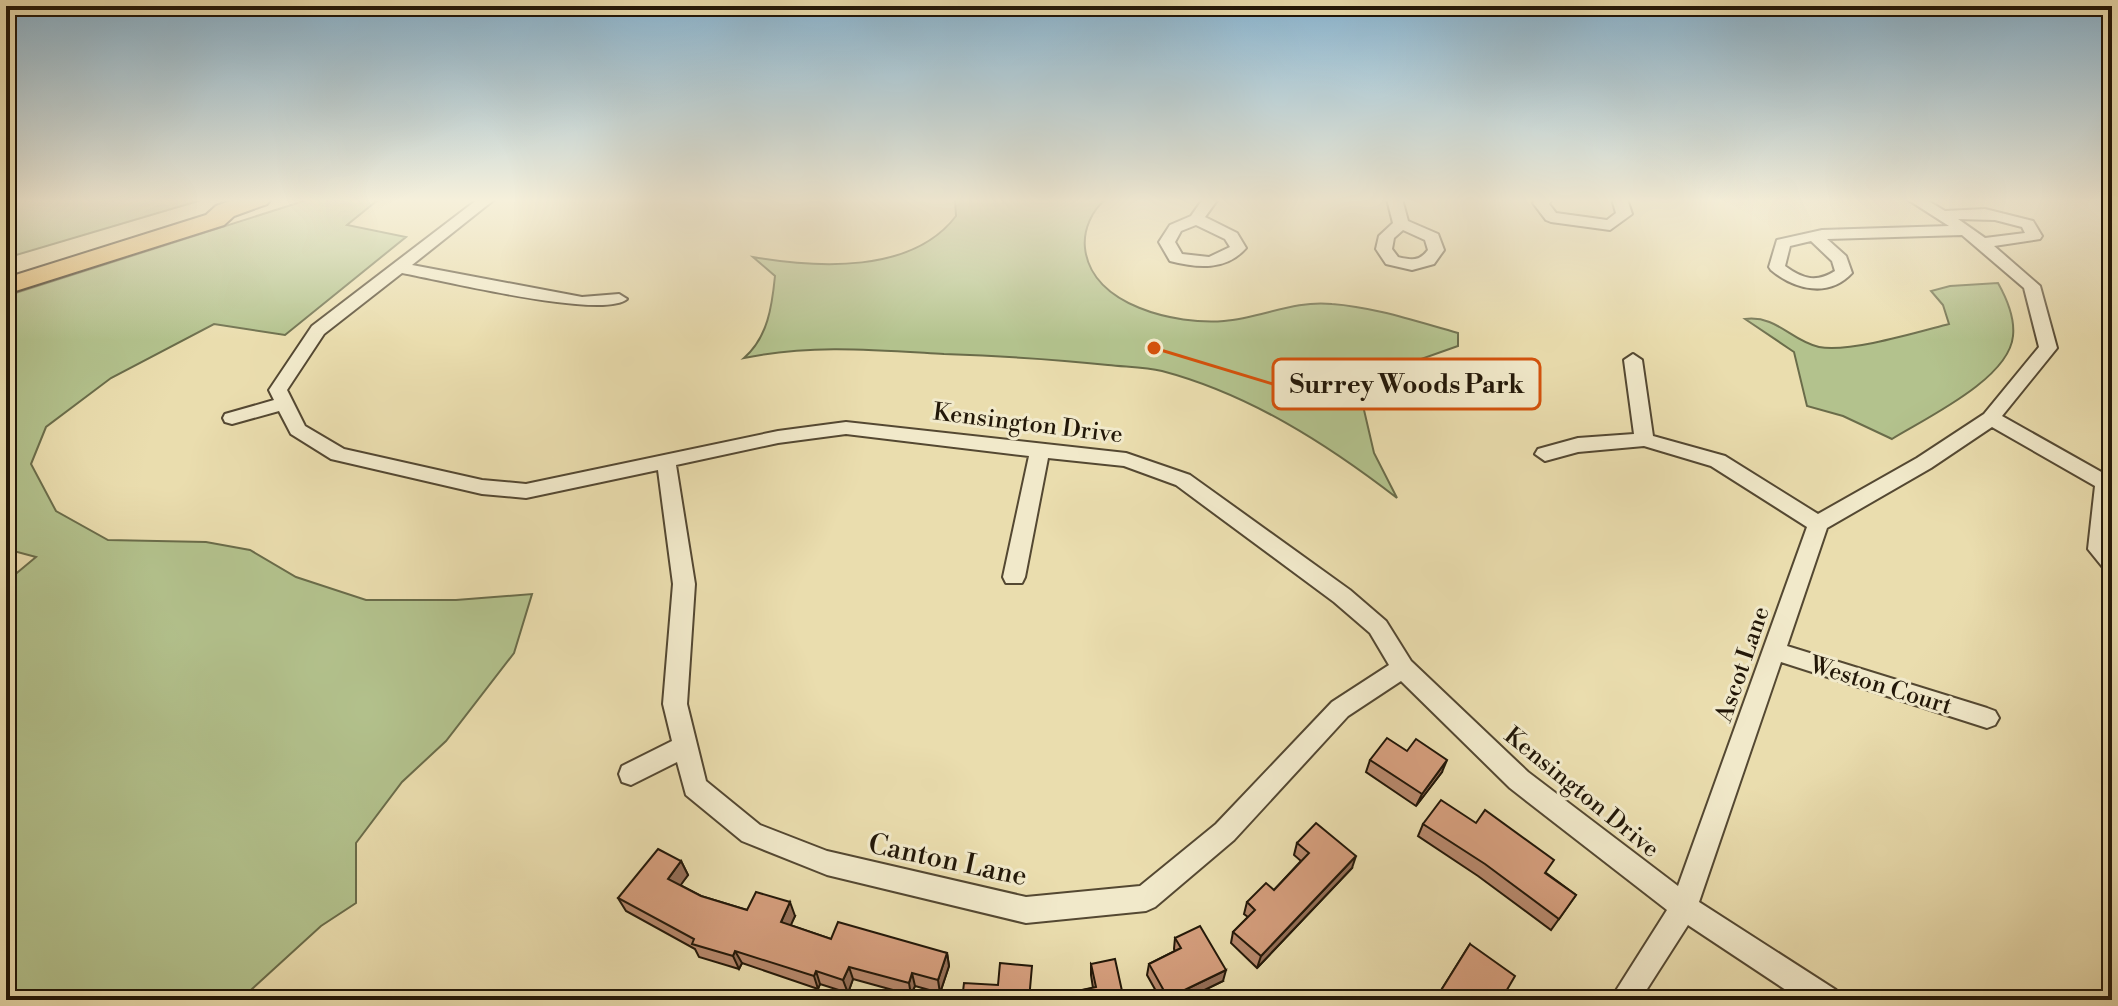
<svg xmlns="http://www.w3.org/2000/svg" width="2118" height="1006" viewBox="0 0 2118 1006" font-family="'Libre Bodoni',serif">
  <style>
    .green { fill: #b3c28d; stroke: #6a6c4a; stroke-width: 2 }
    .lines { fill: none; stroke-linecap: round; stroke-linejoin: round }
    .street-casing { stroke: #544832; stroke-width: 4 }
    .primary-casing { stroke: #221708; stroke-width: 4 }
    .street { fill: #f1e9ca; fill-rule: evenodd }
    .primary { fill: #e5be77; fill-rule: evenodd }
    .wall { fill: #b7886c; stroke: #221708; stroke-width: 2 }
    .shaded-wall { fill: #956f58; stroke: #221708; stroke-width: 2 }
    .building { fill: #d59e7d; stroke: #221708; stroke-width: 2 }
    .labels { text-anchor: middle; stroke-width: 6; stroke-linejoin: round; paint-order: stroke }
    .street-label { font-size: 24px; fill: #221708; stroke: #f1e9ca }
    .near-street-label { font-size: 28px; fill: #221708; stroke: #f1e9ca }
    .leader { fill: none; stroke: #d4520c; stroke-width: 3 }
    .callout-dot { fill: #d4520c; stroke: #f1e9ca; stroke-width: 3 }
    .callout { fill: #f1e9ca; stroke: #d4520c; stroke-width: 3 }
    .callout-label { font-size: 26px; text-anchor: middle; font-weight: bold; fill: #221708 }
  </style>
  <rect width="100%" height="100%" fill="#eaddae"/>
  <filter id="stains"><feTurbulence type="fractalNoise" baseFrequency=".0025" numOctaves="4"/><feColorMatrix values="0 0 0 0 .2 0 0 0 0 .09 0 0 0 0 .02 0 0 0 .5 -.17"/></filter>
  <radialGradient id="worn" r=".72"><stop offset=".6" stop-color="#630" stop-opacity="0"/><stop offset="1" stop-color="#630" stop-opacity=".3"/></radialGradient>
  <g class="green">
    <polygon points="6,199 205,199 6,258"/>
    <polygon points="310,199 379,199 347,225 406,237 285,335 214,324 111,378 46,427 31,464 56,511 108,540 206,542 250,550 296,577 366,600 456,600 532,594 514,653 446,741 402,782 356,843 356,903 321,926 240,1000 6,1000 6,582 36,557 6,549 6,296"/>
    <path d="M955,199H1106C1092,210 1083,230 1085,248C1091,306 1177,325 1224,321C1262,318 1293,300 1332,304C1374,307 1418,322 1458,333V346L1373,376L1364,410L1374,453L1397,498C1327,444 1249,394 1162,371C1145,367 1126,367 1108,365C1054,359 999,356 944,354C876,350 811,344 744,358C768,337 772,306 775,276L753,257C817,268 912,274 956,216Z"/>
    <path d="M1998,283C2007,299 2015,318 2013,336C2009,379 1926,418 1892,439L1843,416L1807,406L1794,352L1745,319C1777,315 1791,341 1819,347C1849,353 1918,332 1949,324L1943,305L1931,291L1950,286Z"/>
  </g>
  <g class="lines">
    <defs>
      <g id="street">
        <path d="M478,199H495L412,265L582,297L619,294L627,299C604,320 440,280 402,273L324,334L287,390L305,426L344,449L482,480L526,484L778,431L846,422L1126,453L1190,475L1350,590L1386,621L1411,661L1528,772L1678,886L1807,527L1711,466L1644,446L1578,452L1545,461L1535,454L1538,449L1578,438L1634,434L1624,360L1633,354L1642,360L1653,436L1725,456L1818,514L1917,458L1984,414L2039,347L2024,288L1962,235L1827,239L1846,256L1852,273C1829,298 1795,290 1771,270L1769,267L1777,240L1822,230L1949,226L1907,199H1925L1945,211L1985,209L2033,221L2042,236L2040,239L1994,246L2040,286L2057,348L2002,416L2112,478L2108,547L2112,551V572L2105,570L2088,549L2095,486L1992,427L1931,468L1827,528L1787,646L1987,708L1995,711L1999,718L1995,725L1987,728L1781,662L1699,902L1836,990L1840,1000H1801L1688,925L1640,1000H1610L1667,910L1510,788L1401,681L1348,716L1234,840L1155,907L1146,911L1026,923L827,875L742,841L686,795L677,762L631,785L622,782L619,774L622,766L672,741L663,704L673,584L658,470L526,498L482,494L331,459L291,434L279,411L232,424L225,422L223,418L225,414L274,400L269,390L312,326ZM1958,219L1995,220L2022,227L2025,233L1985,238ZM1811,241L1832,261L1835,271C1816,283 1803,279 1785,266L1790,246ZM846,434L1029,456L1003,577L1006,583H1022L1025,577L1048,458L1124,466L1176,485L1334,602L1370,633L1389,665L1332,702L1216,824L1140,886L1026,897L827,851L760,825L706,781L687,704L695,584L676,465L778,443Z"/>
        <path d="M1203,199H1218L1205,217L1237,233L1246,248C1226,271 1197,268 1170,261L1159,242L1170,225L1191,216ZM1196,225L1225,239L1230,247L1209,257L1182,254L1175,242L1181,231Z"/>
        <path d="M1387,199H1402L1408,221L1438,234L1444,250L1434,264L1412,270L1386,264L1376,249L1379,236L1393,223ZM1403,230L1425,240L1428,250C1419,262 1411,260 1398,257L1392,249L1394,238Z"/>
        <polygon points="1536,199 1552,199 1549,204 1556,213 1607,220 1616,213 1612,199 1627,199 1632,214 1610,230 1551,222 1546,220 1533,203"/>
      </g>
      <polygon id="primary" points="235,199 271,199 267,204 234,216 224,225 6,294 6,278 206,215 216,206"/>
    </defs>
    <use href="#street" class="street-casing"/>
    <use href="#primary" class="primary-casing"/>
    <use href="#street" class="street"/>
    <use href="#primary" class="primary"/>
  </g>
  <g class="wall">
    <polygon points="1407,751 1442,772 1416,806 1366,772 1370,760"/>
    <polygon points="1423,824 1546,873 1576,895 1551,930 1478,876 1418,836"/>
    <polygon points="1297,843 1352,868 1257,968 1231,943 1233,932 1248,917 1244,914 1247,902 1274,890 1301,861 1294,855"/>
    <polygon points="681,861 688,875 680,885 701,896 747,910 795,916 790,925 831,939 947,953 949,966 940,993 915,986 911,995 853,979 848,993 820,984 818,989 742,963 739,969 699,957 695,949 626,911 618,898"/>
    <polygon points="1175,938 1223,981 1184,1000 1161,1000 1147,975 1149,964 1175,951 1174,949"/>
    <polygon points="1470,944 1501,1000 1435,1000"/>
    <polygon points="1091,964 1124,1000 1058,1000 1058,995 1093,988 1091,975"/>
  </g>
  <g class="shaded-wall">
    <polygon points="1447,760 1442,772 1416,806 1422,794"/>
    <polygon points="1356,856 1352,868 1257,968 1261,956"/>
    <polygon points="681,861 688,875 675,893 668,879"/>
    <polygon points="790,902 795,916 786,936 781,922"/>
    <polygon points="735,951 742,963 739,969 733,956"/>
    <polygon points="947,953 949,966 940,993 938,980"/>
    <polygon points="849,967 853,979 848,993 843,980"/>
    <polygon points="1226,970 1223,981 1184,1000 1167,1000 1168,998"/>
    <polygon points="816,971 820,984 818,989 814,976"/>
    <polygon points="912,973 915,986 911,995 909,983"/>
  </g>
  <g class="building">
    <polygon points="1387,738 1407,751 1416,739 1447,760 1422,794 1370,760"/>
    <polygon points="1441,800 1476,823 1485,810 1554,860 1545,873 1576,895 1559,919 1485,864 1423,824"/>
    <polygon points="1316,823 1356,856 1261,956 1233,932 1255,910 1247,902 1266,883 1274,890 1309,853 1297,843"/>
    <polygon points="658,849 681,861 668,879 701,896 747,910 756,892 790,902 781,922 831,939 838,922 947,953 938,980 912,973 909,983 849,967 843,980 816,971 814,976 735,951 733,956 692,944 694,939 618,898"/>
    <polygon points="1200,926 1226,970 1168,998 1149,964 1181,948 1175,938"/>
    <polygon points="1470,944 1515,976 1501,1000 1490,993 1486,1000 1435,1000"/>
    <polygon points="1115,959 1124,1000 1059,1000 1058,995 1096,987 1091,964"/>
    <polygon points="1000,963 1032,966 1029,1000 962,1000 964,983 998,985"/>
    <polygon points="394,997 393,1000 335,1000"/>
  </g>
  <linearGradient id="sky" x2="0" y2="1"><stop stop-color="#89b6d3"/><stop offset="0.59" stop-color="#f6f0db"/><stop offset="1" stop-color="#f6f0db" stop-opacity="0"/></linearGradient>
  <rect width="2118" height="340" fill="url(#sky)"/>
  <g class="labels">
    <g class="street-label">
      <text transform="translate(1028 423) rotate(7)" y="8">Kensington Drive</text>
      <text transform="translate(1742 664) rotate(-71)" y="8">Ascot Lane</text>
      <text transform="translate(1881 685) rotate(17)" y="8">Weston Court</text>
      <text transform="translate(1582 792) rotate(39)" y="8">Kensington Drive</text>
    </g>
    <g class="near-street-label">
      <text transform="translate(948 859) rotate(12)" y="10">Canton Lane</text>
    </g>
  </g>
  <path class="leader" d="M1154 348L1273 384"/>
  <circle class="callout-dot" cx="1154" cy="348" r="8"/>
  <rect class="callout" x="1273" y="359" width="267" height="50" rx="8"/>
  <g class="callout-label">
    <text x="1407" y="393">Surrey Woods Park</text>
  </g>
  <rect width="2118" height="1006" fill="none" stroke="#eaddae" stroke-width="32"/>
  <rect x="8" y="8" width="2102" height="990" fill="none" stroke="#221708" stroke-width="4"/>
  <rect x="16" y="16" width="2086" height="974" fill="none" stroke="#221708" stroke-width="2"/>
  <rect width="100%" height="100%" filter="url(#stains)"/>
  <rect width="100%" height="100%" fill="url(#worn)"/>
</svg>
